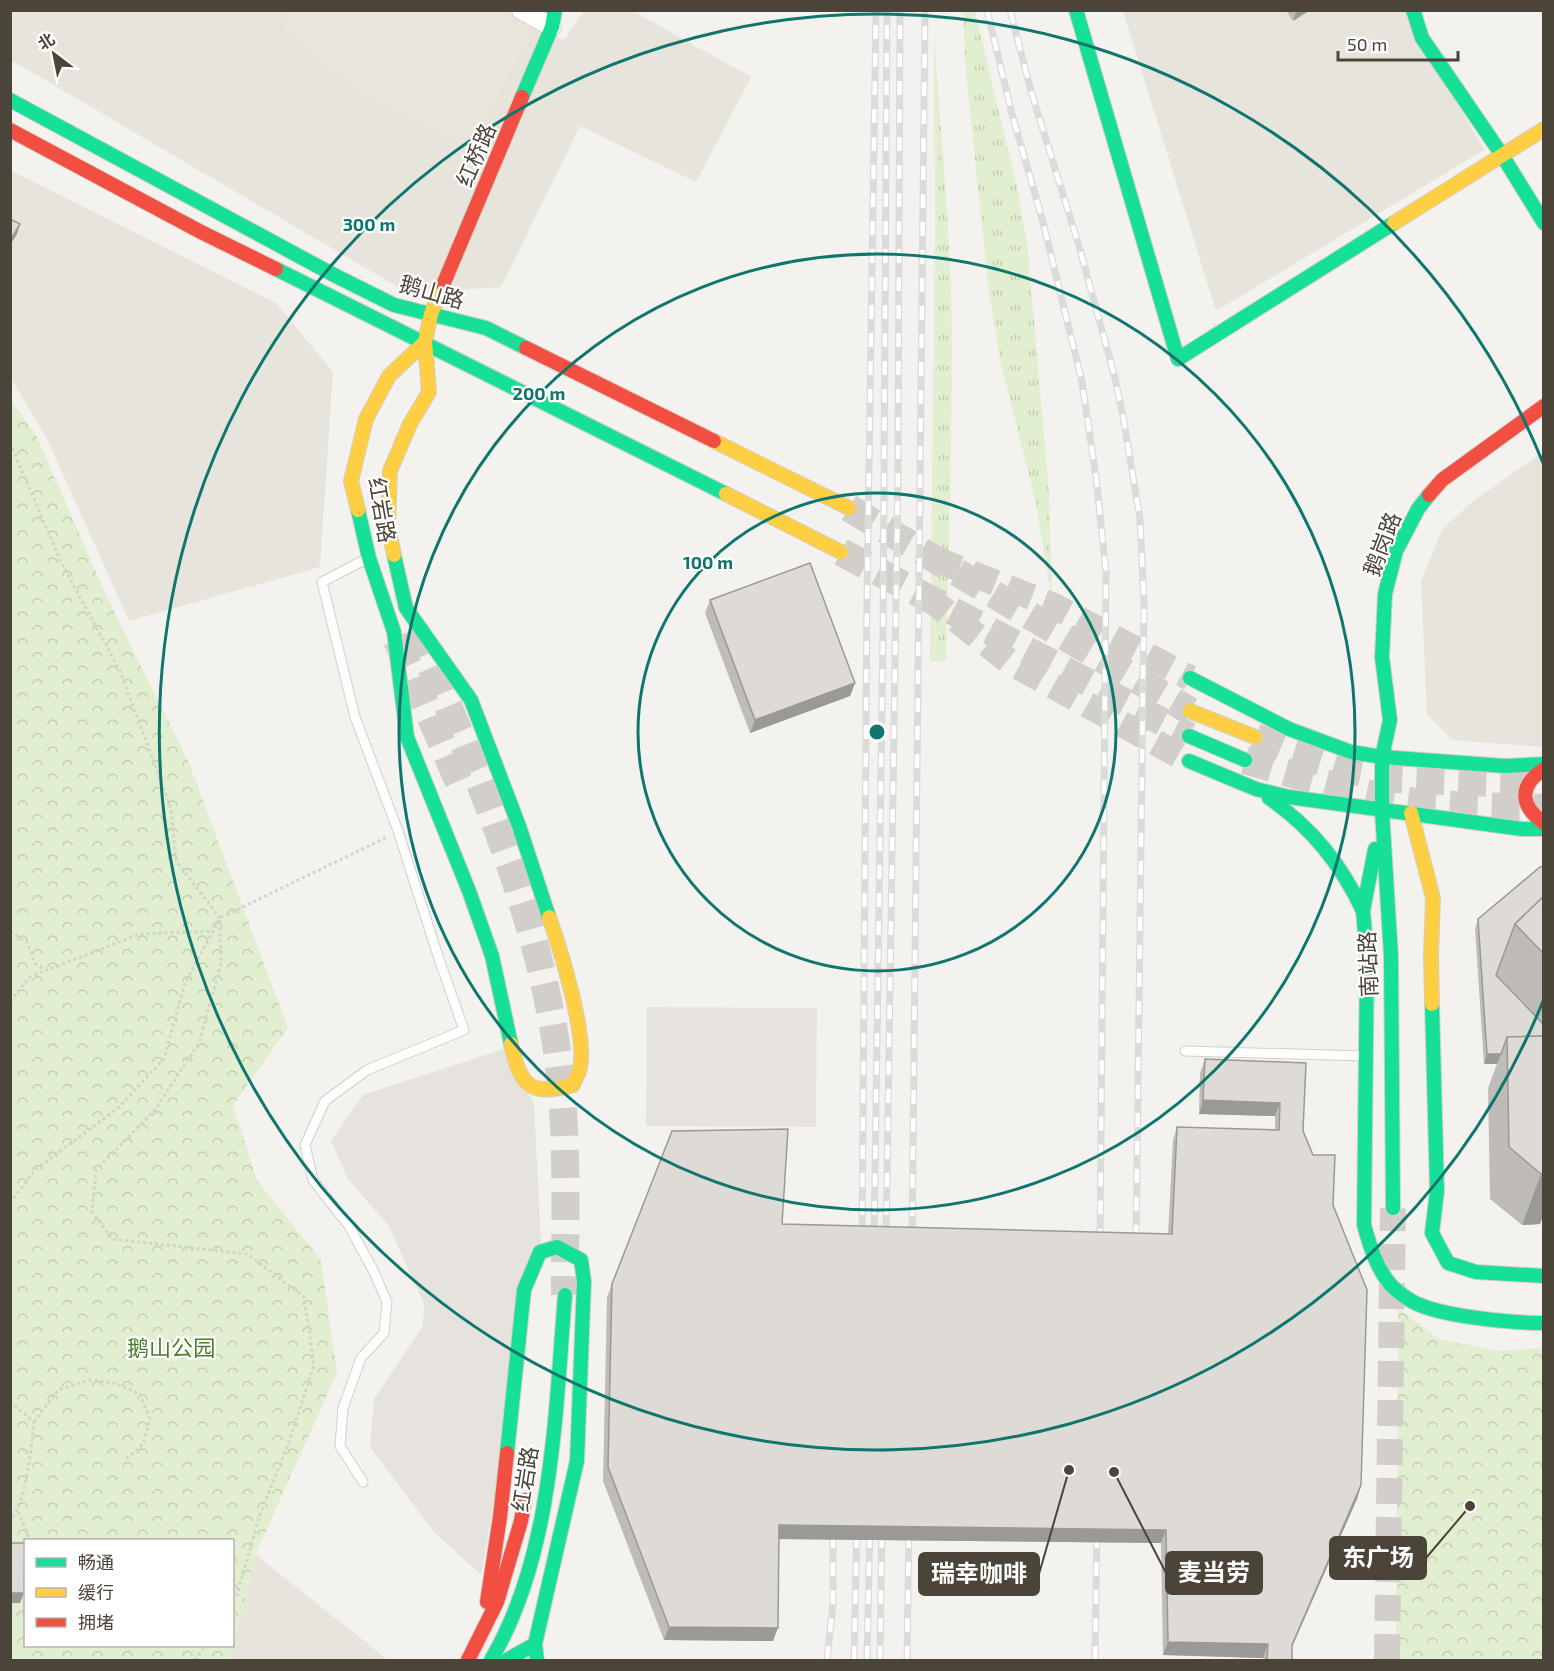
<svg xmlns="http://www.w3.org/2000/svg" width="1554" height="1671" viewBox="0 0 1554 1671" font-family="'Exo 2','Noto Sans SC',sans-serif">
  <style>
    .residential { fill: #e7e4dc }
    .education { fill: #eae5da }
    .grass { fill: url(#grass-tufts) }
    .park { fill: url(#park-crowns); fill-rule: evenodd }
    .parking { fill: #e6e3df }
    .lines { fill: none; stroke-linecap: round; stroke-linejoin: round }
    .secondary-tunnel { stroke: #d2cfca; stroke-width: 26; stroke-dasharray: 26 13; stroke-linecap: butt }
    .primary-tunnel { stroke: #d2cfca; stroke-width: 28; stroke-dasharray: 28 14; stroke-linecap: butt }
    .lane-casing { stroke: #d2d0cb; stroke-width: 11 }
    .street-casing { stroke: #d2d0cb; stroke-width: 20 }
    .fast-casing { stroke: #d3cfc5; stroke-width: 16 }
    .slow-casing { stroke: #d3cfc5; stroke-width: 16 }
    .jam-casing { stroke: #d3cfc5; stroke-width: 16 }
    .path { stroke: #d3d2cc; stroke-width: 3; stroke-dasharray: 3 3; stroke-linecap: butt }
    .lane { stroke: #fdfdfc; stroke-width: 9 }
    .street { stroke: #fdfdfc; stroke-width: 18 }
    .fast { stroke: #16e098; stroke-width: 14 }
    .slow { stroke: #ffcf43; stroke-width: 14 }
    .jam { stroke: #f24e42; stroke-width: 14 }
    .rail-casing { stroke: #dbdbda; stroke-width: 7 }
    .rail { stroke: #fff; stroke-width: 4.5; stroke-dasharray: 14; stroke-linecap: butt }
    .wall { fill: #bfbcb8 }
    .shaded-wall { fill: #9b9996 }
    .building { fill: #dedbd6; stroke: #9b9996; stroke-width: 1.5 }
    .ring { fill: none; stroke: #0f766e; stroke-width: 3 }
    .labels { text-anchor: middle; stroke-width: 4.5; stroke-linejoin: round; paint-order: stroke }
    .street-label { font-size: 22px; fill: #4b4439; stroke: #fff }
    .park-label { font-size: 22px; fill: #4a7f2a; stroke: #fff }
    .centre { fill: #0f766e; stroke: #fff; stroke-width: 3 }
    .ring-label { font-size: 18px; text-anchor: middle; font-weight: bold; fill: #0f766e; stroke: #fff; stroke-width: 4.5; stroke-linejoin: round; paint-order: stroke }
    .leader { fill: none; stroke: #4b4439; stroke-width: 2 }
    .callout-dot { fill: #4b4439; stroke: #fff; stroke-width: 2 }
    .callout { fill: #4b4439; stroke: #4b4439; stroke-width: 2 }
    .callout-label { font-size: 24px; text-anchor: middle; font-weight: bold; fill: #fff }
  </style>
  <defs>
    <pattern id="grass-tufts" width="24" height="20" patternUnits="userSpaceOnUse" patternTransform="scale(1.5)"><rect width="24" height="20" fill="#e1eecf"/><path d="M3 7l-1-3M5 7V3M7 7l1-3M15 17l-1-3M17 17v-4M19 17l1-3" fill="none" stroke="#c3cdb2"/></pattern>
    <pattern id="park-crowns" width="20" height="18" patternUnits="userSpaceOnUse" patternTransform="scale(1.5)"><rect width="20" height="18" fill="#e1eecf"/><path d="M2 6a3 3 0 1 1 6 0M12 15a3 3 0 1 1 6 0" fill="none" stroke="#c3cdb2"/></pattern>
  </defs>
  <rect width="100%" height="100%" fill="#f4f2ee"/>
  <g class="residential">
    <polygon points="10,11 507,11 564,40 584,11 633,11 751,77 696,182 580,126 501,287 408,293 11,60"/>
    <polygon points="1123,11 1405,11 1484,150 1216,311"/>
    <polygon points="10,170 276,303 333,372 320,567 129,621 48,441 11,378"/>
    <polygon points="1543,452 1543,747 1452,740 1427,714 1421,582 1442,530 1473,501"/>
    <polygon points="256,1555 388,1660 230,1660"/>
  </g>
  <polygon class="education" points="291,11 501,11 534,28 469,147 363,94 283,28"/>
  <g class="grass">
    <polygon points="963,11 975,11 1017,187 1027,242 1049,492 1052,600 1035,499 1000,360 988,284 965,63"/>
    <path d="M934,30C939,116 948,202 951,288C954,412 948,537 946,661L930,662L935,234Z"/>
  </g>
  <g class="park">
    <path d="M10,399L36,435L108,599L189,763L288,1028L233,1105L257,1180L321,1260L337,1373L257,1551L230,1660H11ZM26,1540H232V1646H26Z"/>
    <polygon points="1398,1308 1439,1339 1498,1351 1543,1348 1543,1660 1396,1660"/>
  </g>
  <g class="parking">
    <polygon points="647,1007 817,1008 816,1127 646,1126"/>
    <polygon points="507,1048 534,1105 541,1240 481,1575 435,1533 370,1447 374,1399 423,1326 424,1304 388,1225 348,1179 331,1141 363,1095"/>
  </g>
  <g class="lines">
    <g class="secondary-tunnel">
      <polyline points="935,559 1054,606 1190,678"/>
      <polyline points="926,596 1010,662 1189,761"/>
      <polyline points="1387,1660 1393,1208"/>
    </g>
    <g class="primary-tunnel">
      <polyline points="849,508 1190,711"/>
      <polyline points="841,552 1189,736"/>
      <path d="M415,629C471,759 530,892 554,1032C569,1118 565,1208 565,1295"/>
      <polyline points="397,640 461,787"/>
      <polyline points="1255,737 1292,753 1344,769 1396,779 1544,785"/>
      <path d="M1245,760C1295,775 1345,790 1396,799C1445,807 1495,806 1544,808"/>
    </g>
    <defs>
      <g id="lane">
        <polyline points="1185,1051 1366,1056"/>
        <polyline points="363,1482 340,1446 343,1408 361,1358 384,1333 387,1302 374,1272 349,1226 313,1180 305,1145 325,1101 367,1070 464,1030 438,956 398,831 355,717 322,582 368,558"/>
      </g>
      <polyline id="street" points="521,10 552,27"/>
      <g id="fast">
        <polyline points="1076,10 1178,359 1394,223"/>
        <polyline points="1413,10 1422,38 1502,155 1544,223"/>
        <polyline points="522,97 552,27 555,10"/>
        <polyline points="10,100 334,275 394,305 486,328 526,348"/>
        <polyline points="276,269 726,494"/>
        <polyline points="358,510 369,558 394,632 407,737 469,891 492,956 511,1044"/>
        <polyline points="394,555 406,608 471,700 519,826 549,917"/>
        <polyline points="1190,678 1289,729 1351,752 1382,757 1505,766 1544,764"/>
        <polyline points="1189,736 1245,760"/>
        <polyline points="1189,761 1256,789 1289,797 1522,829 1544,829"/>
        <path d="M1269,798C1312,828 1341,864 1363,911"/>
        <path d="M1375,849L1363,911L1367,955L1364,1225C1370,1246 1376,1267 1390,1284C1396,1291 1411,1302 1420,1305C1449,1317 1513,1323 1544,1323"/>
        <polyline points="1432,1004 1437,1191 1432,1233 1448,1263 1476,1272 1544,1276"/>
        <polyline points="1393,1208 1391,956 1382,811 1382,757 1390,720 1382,657 1385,594 1396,551 1418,509 1429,495"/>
        <polyline points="507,1453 524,1290 540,1252 557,1247 581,1260 584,1281 577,1461 535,1644 537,1660"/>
        <path d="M491,1660C553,1555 555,1415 565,1295"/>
        <polyline points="507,1660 535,1644"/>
      </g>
      <g id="slow">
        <polyline points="1394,223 1544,129"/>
        <polyline points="714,441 849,508"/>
        <polyline points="726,494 841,552"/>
        <polyline points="358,510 351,481 366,419 389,376 425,342"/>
        <polyline points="394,555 388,526 390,471 410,424 429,392 425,342 431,314 443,285"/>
        <polyline points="1190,711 1255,737"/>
        <polyline points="1411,813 1433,898 1431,955 1432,1004"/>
        <path d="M511,1044C520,1085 529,1097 573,1085C575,1079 579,1073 580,1068C587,1035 561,951 549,917"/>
      </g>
      <g id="jam">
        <polyline points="10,130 201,232 276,269"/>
        <polyline points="443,285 522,97"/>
        <polyline points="526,348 714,441"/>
        <polyline points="1429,495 1442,480 1544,406"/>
        <path d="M1544,769C1518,786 1520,806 1544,823"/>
        <polyline points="487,1602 500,1517 507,1453"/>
        <polyline points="468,1660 497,1602 521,1521 525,1500"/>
      </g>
    </defs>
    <use href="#lane" class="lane-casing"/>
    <use href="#street" class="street-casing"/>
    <use href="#fast" class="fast-casing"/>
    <use href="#slow" class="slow-casing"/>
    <use href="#jam" class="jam-casing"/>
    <g class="path">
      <polyline points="10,443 61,562 120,671 171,808 176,861 220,918 221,964 199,1043 155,1110 96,1170 92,1211 112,1239 247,1254 304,1297 314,1365 288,1445 260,1514 237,1595 232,1602"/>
      <polyline points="10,932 27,942 35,963 45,970"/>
      <polyline points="10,1001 31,976 140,934 213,931"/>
      <polyline points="10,1203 35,1170 118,1108 164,1059 185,983 220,918 387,837"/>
      <path d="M10,1402L34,1422C31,1449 27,1499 10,1521"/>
      <polyline points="34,1422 58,1390 89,1380 115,1383 140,1394 150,1419 143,1444 126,1459"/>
      <polyline points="18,1512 30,1540"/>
      <polyline points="10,1615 26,1613"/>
      <polyline points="195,1660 205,1646"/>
    </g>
    <use href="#lane" class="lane"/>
    <use href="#street" class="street"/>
    <use href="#fast" class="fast"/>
    <use href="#slow" class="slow"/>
    <use href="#jam" class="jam"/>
    <defs>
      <g id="rail">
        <polyline points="987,10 1012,114 1043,222 1082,382 1096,477 1106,572 1100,1248"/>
        <polyline points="1010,10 1031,91 1079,246 1114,374 1123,416 1140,519 1144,602 1136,1249"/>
        <polyline points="862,1243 867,596 876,10"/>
        <polyline points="874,1243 883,634 887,10"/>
        <polyline points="886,1243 898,470 900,10"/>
        <polyline points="912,1244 925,10"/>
        <polyline points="827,1660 833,1604 833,1524"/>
        <polyline points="854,1660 857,1522"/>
        <polyline points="867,1660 870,1522"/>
        <polyline points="880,1660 882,1522"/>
        <polyline points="907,1660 909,1523"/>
        <polyline points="1095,1660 1097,1527"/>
      </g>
    </defs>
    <use href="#rail" class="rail-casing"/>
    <use href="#rail" class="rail"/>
  </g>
  <g class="wall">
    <polygon points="1286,10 1310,10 1293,21"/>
    <polygon points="710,600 855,683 850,696 750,733 705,613"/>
    <polygon points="1544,867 1544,1213 1540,1224 1522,1225 1490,1199 1488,1088 1497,1064 1484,1064 1475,929 1478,919"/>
    <polygon points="1205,1059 1306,1063 1303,1131 1333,1205 1361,1485 1357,1499 1292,1647 1292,1660 1263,1660 1263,1658 1163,1655 1161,1543 779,1539 773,1641 664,1640 603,1481 607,1297 612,1284 782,1224 1168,1234 1173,1140 1177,1127 1275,1130 1275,1116 1199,1114 1200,1073"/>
  </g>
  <g class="shaded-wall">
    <polygon points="1297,10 1310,10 1293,21"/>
    <polygon points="20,224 17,234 10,245 10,241"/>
    <polygon points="855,683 850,696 750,733 755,720"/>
    <polygon points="1487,1054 1501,1054 1497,1064 1484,1064"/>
    <polygon points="1203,1100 1280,1103 1275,1116 1199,1114"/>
    <polygon points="1544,1173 1544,1213 1540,1224 1522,1225 1541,1174"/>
    <polygon points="1361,1485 1357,1499 1287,1658 1292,1645"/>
    <polygon points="779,1525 1166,1530 1161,1543 775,1539"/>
    <polygon points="10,1593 24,1593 20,1603 10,1603"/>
    <polygon points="669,1627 778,1628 773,1641 664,1640"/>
    <polygon points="1168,1642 1268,1644 1263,1658 1163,1655"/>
  </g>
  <g class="building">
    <polygon points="10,219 20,224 10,241"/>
    <polygon points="810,563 855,683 755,720 710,600"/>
    <polygon points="1540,867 1544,867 1544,896 1515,924 1496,975 1544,1025 1544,1036 1507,1037 1501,1054 1487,1054 1478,919"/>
    <polygon points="1544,896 1544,954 1515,924"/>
    <polygon points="1544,1036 1544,1173 1541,1174 1509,1147 1507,1037"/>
    <polygon points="1205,1059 1306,1063 1303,1131 1313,1155 1335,1155 1333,1205 1367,1290 1361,1485 1292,1645 1292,1660 1267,1660 1268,1644 1168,1642 1166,1530 779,1525 778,1628 669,1627 608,1467 612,1284 672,1131 788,1129 782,1224 1172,1234 1177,1127 1279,1130 1280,1103 1203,1100"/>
    <polygon points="10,1543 25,1543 24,1593 10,1593"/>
  </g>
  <g class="ring">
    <circle cx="877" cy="732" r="239"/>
    <circle cx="877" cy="732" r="478"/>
    <path d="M1543 1001A718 718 0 1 1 1543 463"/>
  </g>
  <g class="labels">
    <g class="street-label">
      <text transform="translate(476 155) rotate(-67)" y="8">红桥路</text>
      <text transform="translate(432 292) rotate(16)" y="8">鹅山路</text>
      <text transform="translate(382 510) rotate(80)" y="8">红岩路</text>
      <text transform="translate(1382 544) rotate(-69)" y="8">鹅岗路</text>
      <text transform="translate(1368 964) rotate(-92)" y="8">南站路</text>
      <text transform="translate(525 1479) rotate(-81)" y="8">红岩路</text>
    </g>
    <g class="park-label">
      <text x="171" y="1356">鹅山公园</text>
    </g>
  </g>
  <circle cx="877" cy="732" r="9" class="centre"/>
  <g class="ring-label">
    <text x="369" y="231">300 m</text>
    <text x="539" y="400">200 m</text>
    <text x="708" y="569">100 m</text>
  </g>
  <path class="leader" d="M1470 1506L1426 1558M1114 1472L1166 1573M1069 1470L1039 1574"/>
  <g class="callout-dot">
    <circle cx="1470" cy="1506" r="6"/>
    <circle cx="1114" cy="1472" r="6"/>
    <circle cx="1069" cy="1470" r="6"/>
  </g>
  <g class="callout">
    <rect x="1330" y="1537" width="96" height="42" rx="6"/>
    <rect x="1166" y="1552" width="96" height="42" rx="6"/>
    <rect x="919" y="1553" width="120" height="42" rx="6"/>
  </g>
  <g class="callout-label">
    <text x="1378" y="1566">东广场</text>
    <text x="1214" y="1581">麦当劳</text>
    <text x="979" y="1582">瑞幸咖啡</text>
  </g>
  <rect width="1554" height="1671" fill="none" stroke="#4b4439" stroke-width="24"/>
  <rect x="24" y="1539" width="210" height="108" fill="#ffffff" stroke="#b7b4b0" stroke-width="1.5"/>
  <rect x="36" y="1558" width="30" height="9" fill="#16e098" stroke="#b7b4b0" stroke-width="1.5"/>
  <text x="78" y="1569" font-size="18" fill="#4b4439">畅通</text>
  <rect x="36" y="1588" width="30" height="9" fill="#ffcf43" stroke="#b7b4b0" stroke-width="1.5"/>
  <text x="78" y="1599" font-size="18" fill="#4b4439">缓行</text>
  <rect x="36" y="1618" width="30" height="9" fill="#f24e42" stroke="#b7b4b0" stroke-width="1.5"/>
  <text x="78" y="1629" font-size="18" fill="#4b4439">拥堵</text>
  <g transform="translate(54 54) rotate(328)" stroke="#ffffff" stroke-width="4.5" paint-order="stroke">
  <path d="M0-4.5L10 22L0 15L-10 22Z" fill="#4b4439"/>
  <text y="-9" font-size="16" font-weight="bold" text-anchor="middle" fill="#4b4439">北</text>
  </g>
  <path d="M1338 51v9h120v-9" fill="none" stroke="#4b4439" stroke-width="3"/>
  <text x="1347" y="51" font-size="18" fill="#4b4439" stroke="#ffffff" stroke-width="4.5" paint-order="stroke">50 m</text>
</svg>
